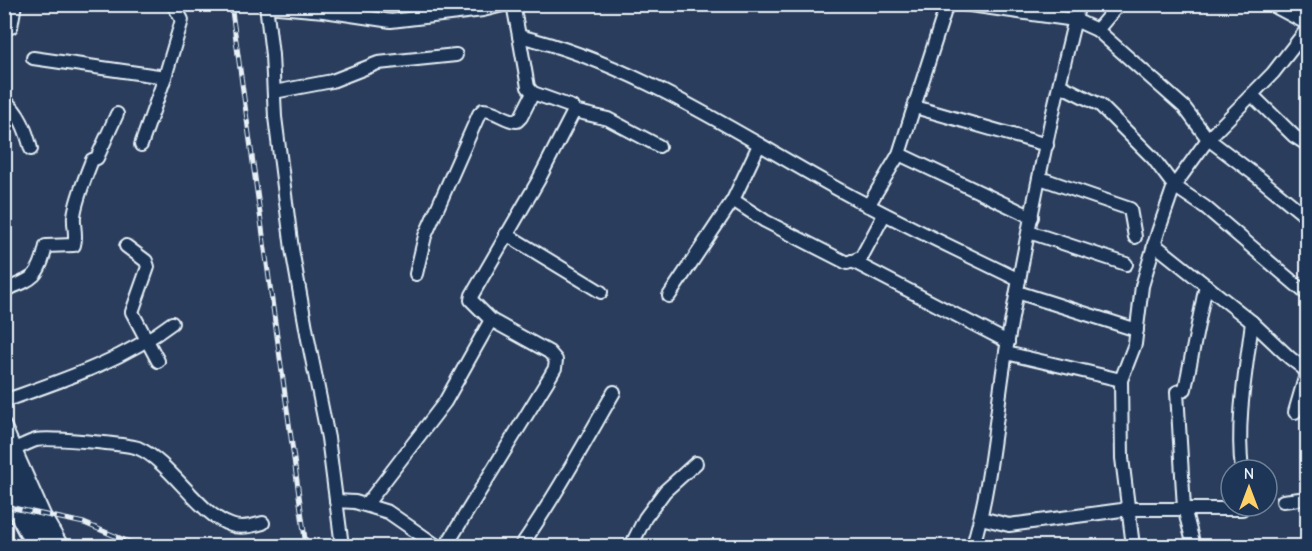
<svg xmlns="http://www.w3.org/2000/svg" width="1312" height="551" viewBox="0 0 1312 551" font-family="'Comic Neue',sans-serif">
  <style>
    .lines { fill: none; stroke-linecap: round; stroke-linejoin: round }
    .street-casing { stroke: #e8f1f8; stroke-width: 16 }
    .secondary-casing { stroke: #e8f1f8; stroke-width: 21 }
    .street { stroke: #1d3557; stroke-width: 12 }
    .secondary { stroke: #1d3557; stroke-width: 16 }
    .rail-casing { stroke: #e8f1f8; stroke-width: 5 }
    .rail { stroke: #1d3557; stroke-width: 3; stroke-dasharray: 9; stroke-linecap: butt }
  </style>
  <rect width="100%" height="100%" fill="#2b3d5c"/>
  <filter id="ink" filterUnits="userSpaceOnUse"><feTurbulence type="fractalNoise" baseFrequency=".0167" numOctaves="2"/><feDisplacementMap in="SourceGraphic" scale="12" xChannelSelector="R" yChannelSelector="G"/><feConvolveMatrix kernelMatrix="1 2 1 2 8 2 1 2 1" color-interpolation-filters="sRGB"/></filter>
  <g filter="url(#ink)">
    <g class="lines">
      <defs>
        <g id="street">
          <polyline points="266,4 272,55 275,117 292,249 308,339 328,438 342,546"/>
          <path d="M513,4L519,36C629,62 727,127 825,182C888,218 954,248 1019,280"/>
          <polyline points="963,4 1075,20 1097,30 1184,107 1208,139 1258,177 1308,218"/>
          <polyline points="1270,4 1308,24"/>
          <polyline points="266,6 324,11 391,21 483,10 507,4"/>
          <polyline points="11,27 15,4"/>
          <polyline points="1097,30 1119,4"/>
          <polyline points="33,58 165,77"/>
          <polyline points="1060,85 1100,105 1153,158 1174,186 1205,207 1308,295"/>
          <polyline points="274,92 332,81 378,63 456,55"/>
          <polyline points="1252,95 1294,136 1308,145"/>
          <path d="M4,100C20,113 26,130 31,149"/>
          <polyline points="915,107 1047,145"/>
          <polyline points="574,111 608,119 659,146"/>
          <polyline points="141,145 165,77 182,20 173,4"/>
          <polyline points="759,145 733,200 765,221 847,263 861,258 884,215"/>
          <polyline points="899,154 1032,217"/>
          <polyline points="1040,178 1130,209 1135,237"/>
          <polyline points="868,206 899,154 947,4"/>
          <polyline points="1029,232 1126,264"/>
          <polyline points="506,234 601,292"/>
          <polyline points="1154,244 1252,322 1290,358 1308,372"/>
          <polyline points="126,246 146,261 148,267 132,312 158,361"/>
          <polyline points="852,261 1008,342"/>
          <path d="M416,274L425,236L479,114L483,110C496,110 505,121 517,121L521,117L533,93"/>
          <path d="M4,290C33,279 39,278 46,246L74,245C77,235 73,226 74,216C76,199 86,176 92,160L97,158L117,114"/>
          <polyline points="1017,292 1137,330"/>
          <polyline points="669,296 733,200"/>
          <polyline points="1006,353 1121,380"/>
          <path d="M4,401C63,380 122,361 172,323"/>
          <polyline points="1295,412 1307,371"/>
          <polyline points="4,425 44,515 62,546"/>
          <path d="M15,449C22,446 29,442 36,440C48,437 127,444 138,448C171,462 198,514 231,525C240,529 253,526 263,523"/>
          <path d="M1242,470C1236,421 1246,371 1252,322"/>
          <polyline points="336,501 355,502 388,512 437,546"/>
          <polyline points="1283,501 1308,498"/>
          <polyline points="366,505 445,402 491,320"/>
          <polyline points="981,518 1009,525 1129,509 1242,509"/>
          <polyline points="446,546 548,380 555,368 556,360 549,352 491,320 471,300 472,295 538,181 574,111 572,107 533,93 528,87 519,36"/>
          <path d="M521,546C555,497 584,444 614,392"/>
          <polyline points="631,546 645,518 665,491 696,463"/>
          <path d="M975,546L974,542C993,476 996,407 1008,340C1028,228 1050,114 1079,4"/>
          <polyline points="1133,546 1122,458 1121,380 1135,344 1142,286 1158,232 1174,186 1208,139 1273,73 1308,28"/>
          <polyline points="1194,546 1184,508 1177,392 1185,389 1206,285"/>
        </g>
        <g id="secondary">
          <polyline points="4,456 49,546"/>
          <polyline points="4,486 35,546"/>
        </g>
      </defs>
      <use href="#street" class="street-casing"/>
      <use href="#secondary" class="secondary-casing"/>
      <use href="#street" class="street"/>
      <use href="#secondary" class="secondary"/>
      <defs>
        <g id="rail">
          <polyline points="231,4 306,546"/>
          <polyline points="4,506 84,523 139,546"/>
        </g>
      </defs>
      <use href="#rail" class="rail-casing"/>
      <use href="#rail" class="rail"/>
    </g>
  </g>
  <rect width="1312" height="551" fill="none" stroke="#1d3557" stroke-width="24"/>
  <rect x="12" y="12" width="1288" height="527" fill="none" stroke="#e8f1f8" stroke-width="2" filter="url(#ink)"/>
  <g transform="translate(1249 488)"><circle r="28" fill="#1d3557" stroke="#6e8097" stroke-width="1.5"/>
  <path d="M0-4.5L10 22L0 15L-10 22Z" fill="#ffd166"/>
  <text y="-9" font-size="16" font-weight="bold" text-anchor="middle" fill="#e8f1f8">N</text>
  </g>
</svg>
